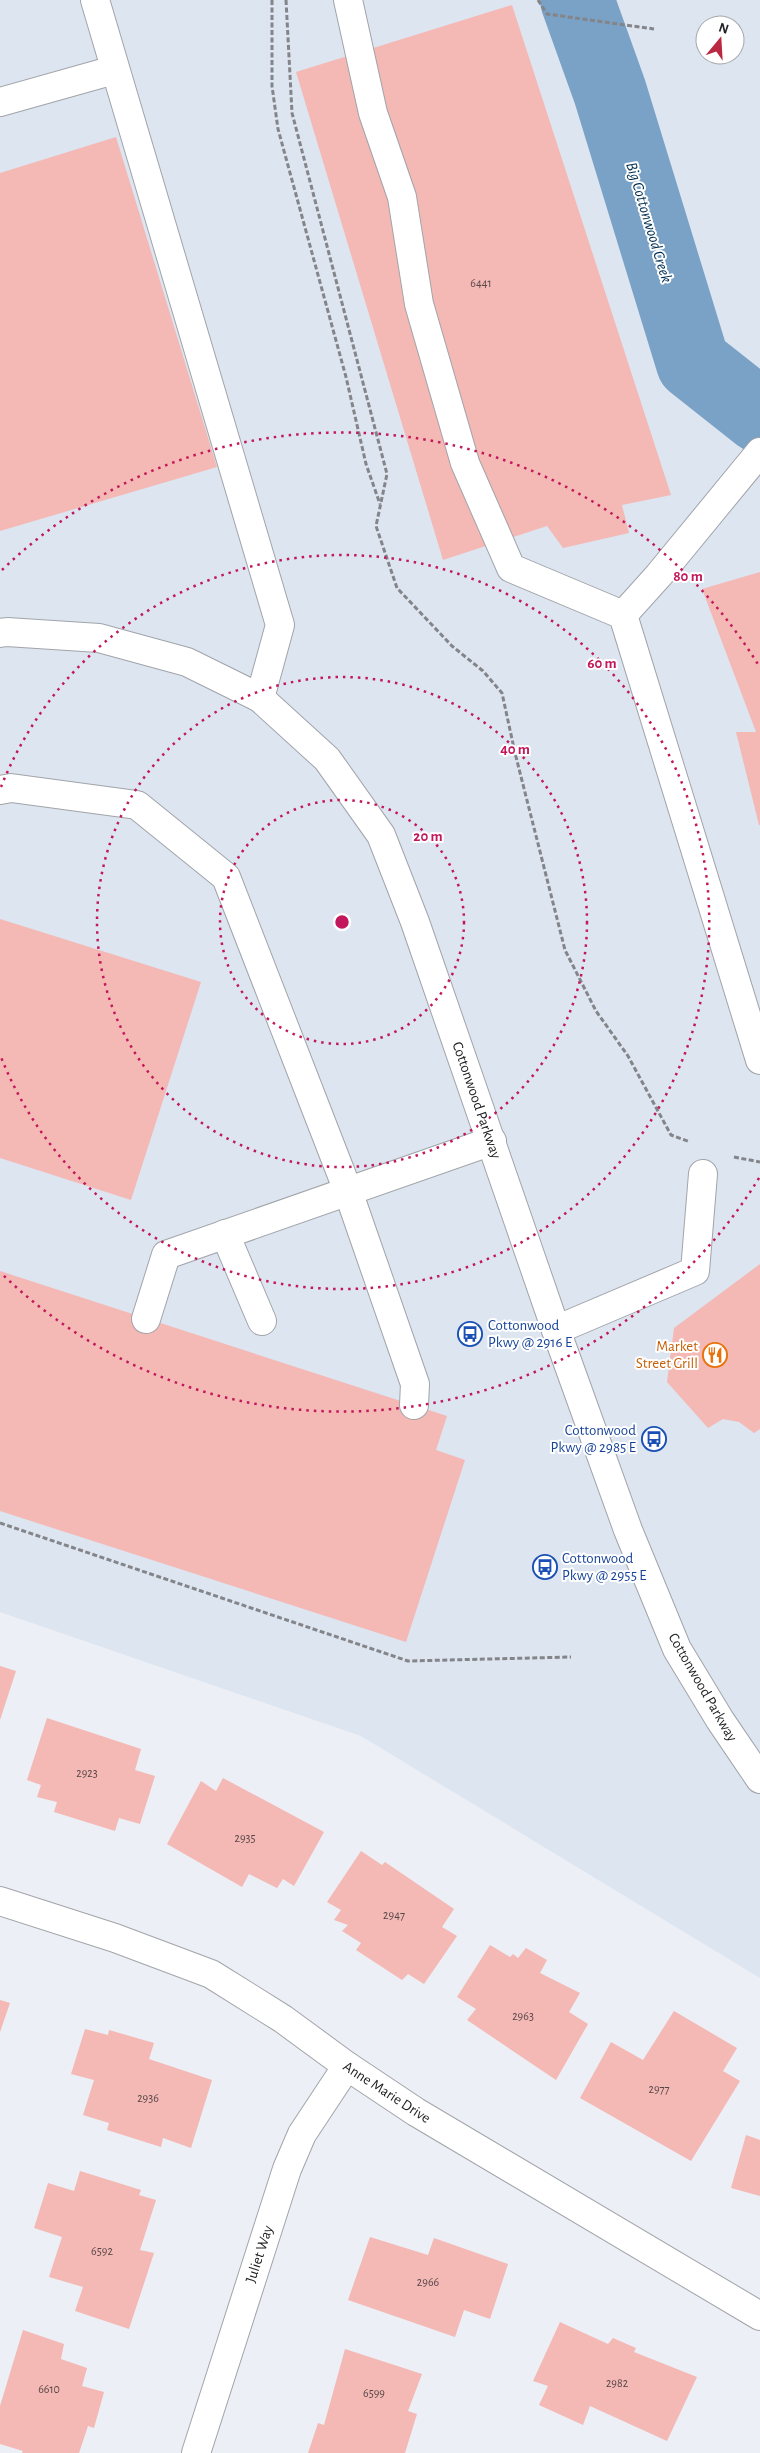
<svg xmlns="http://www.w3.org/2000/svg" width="760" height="2453" viewBox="0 0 760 2453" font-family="'Alegreya Sans',sans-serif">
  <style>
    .built { fill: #dde5f1; fill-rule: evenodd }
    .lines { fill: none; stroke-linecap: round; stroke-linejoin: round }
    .river { stroke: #7aa1c6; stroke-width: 74 }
    .building { fill: #f4b8b5 }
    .minor-casing { stroke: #a1a4a9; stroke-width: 30 }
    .path { stroke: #838589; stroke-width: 3; stroke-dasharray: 5 2.5; stroke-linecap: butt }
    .minor { stroke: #fff; stroke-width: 28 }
    .ring { fill: none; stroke: #c2185b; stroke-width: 2.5; stroke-dasharray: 2.5 5 }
    .labels { text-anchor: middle; stroke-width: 4; stroke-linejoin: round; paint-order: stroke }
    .number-label { font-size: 12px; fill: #564848 }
    .street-label { font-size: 15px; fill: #212224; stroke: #fff }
    .transit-label { font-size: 15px; fill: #164399; stroke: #fff; text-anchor: start }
    .food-label { font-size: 15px; fill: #c56008; stroke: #fff; text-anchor: end }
    .water-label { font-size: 16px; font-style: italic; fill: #002f53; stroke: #fff }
    .centre { fill: #c2185b; stroke: #fff; stroke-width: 2.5 }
    .ring-label { font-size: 15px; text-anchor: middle; font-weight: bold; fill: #c2185b; stroke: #fff; stroke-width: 4; stroke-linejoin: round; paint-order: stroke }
  </style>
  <rect width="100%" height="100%" fill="#eceff5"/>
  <path class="built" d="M0,0H760V1978L361,1736L0,1612ZM705,25H735V55H705Z"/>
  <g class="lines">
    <polyline class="river" points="577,0 610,92 693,363 760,416"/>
  </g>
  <g class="building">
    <polygon points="512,5 671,495 622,505 629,533 563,548 547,526 443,560 296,72"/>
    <polygon points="116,137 217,467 0,531 0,173"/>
    <polygon points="760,572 760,825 759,825 736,732 756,732 702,589"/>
    <polygon points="0,919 201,982 131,1200 0,1158"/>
    <polygon points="760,1264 760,1429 754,1433 739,1422 723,1419 708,1428 667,1382 674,1328"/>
    <polygon points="0,1271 447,1416 436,1450 465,1460 406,1642 0,1511"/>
    <polygon points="0,1666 16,1671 0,1720"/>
    <polygon points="47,1718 141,1749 135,1770 155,1776 140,1824 119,1818 115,1831 54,1812 57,1802 37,1797 41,1785 27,1780"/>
    <polygon points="223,1778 324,1832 294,1886 283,1879 277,1888 249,1874 242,1887 167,1844 201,1781 216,1791"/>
    <polygon points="361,1851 382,1865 385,1862 454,1909 442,1927 457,1936 424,1984 408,1974 402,1980 356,1950 361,1943 342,1931 348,1925 334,1920 341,1910 327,1902"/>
    <polygon points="490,1945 510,1957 513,1954 518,1958 526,1948 547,1960 540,1973 580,1993 569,2012 588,2024 556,2080 467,2020 476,2009 457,1997"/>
    <polygon points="0,2000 10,2003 0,2032"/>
    <polygon points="674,2011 737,2048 723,2071 740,2081 691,2161 580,2098 611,2042 643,2060"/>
    <polygon points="85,2029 108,2035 109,2030 154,2043 149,2059 212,2080 191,2148 163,2138 161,2147 107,2130 109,2123 83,2115 94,2080 71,2074"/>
    <polygon points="746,2135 760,2140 760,2196 731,2188"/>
    <polygon points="80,2171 141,2190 139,2195 156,2200 140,2250 154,2253 129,2329 75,2311 83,2287 49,2277 62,2237 34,2228 48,2183 74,2191"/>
    <polygon points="370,2237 428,2255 434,2238 508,2264 490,2319 464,2310 455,2337 348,2300"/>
    <polygon points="560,2322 608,2344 613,2338 636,2348 634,2352 697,2377 667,2441 590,2406 583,2425 539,2405 548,2386 533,2381"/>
    <polygon points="23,2330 64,2344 61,2359 87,2368 82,2386 104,2392 94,2428 88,2426 79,2453 22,2453 23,2451 0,2444 0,2406"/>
    <polygon points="345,2349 422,2374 408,2411 417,2414 405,2453 308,2453 318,2423 324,2425"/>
  </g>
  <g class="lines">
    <defs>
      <g id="minor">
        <polyline points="95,0 280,625 260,698"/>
        <polyline points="348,0 373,113 402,197 419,304 465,463 511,568 623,615 760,1060"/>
        <polyline points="0,102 114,70"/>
        <polyline points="623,615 659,575 760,452"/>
        <polyline points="0,633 7,632 99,638 187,662 260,698 327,759 381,835 415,922 556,1330 628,1530 677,1649 720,1720 760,1779"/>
        <polyline points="0,790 11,788 137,805 226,877 348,1191 415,1384 414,1405"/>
        <polyline points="225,1234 262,1321"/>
        <polyline points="146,1319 166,1255 492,1141"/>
        <polyline points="556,1330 695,1271 703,1174"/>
        <polyline points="0,1901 115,1938 211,1974 283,2019 347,2066 416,2112 760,2316"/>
        <polyline points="196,2453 287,2169 302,2134 347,2066"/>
      </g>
    </defs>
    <use href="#minor" class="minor-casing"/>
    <g class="path">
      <polyline points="272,0 272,86 278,129 346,377 366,464 380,504"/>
      <polyline points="286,0 292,113 387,474 376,526 397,588 452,646 483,671 502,693 515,753 565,950 596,1011 628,1056 671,1135 690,1142"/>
      <polyline points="538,0 547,14 654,29"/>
      <polyline points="734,1157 760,1162"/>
      <polyline points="0,1523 408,1661 571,1657"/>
    </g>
    <use href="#minor" class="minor"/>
  </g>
  <g class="ring">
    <circle cx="342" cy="922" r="122"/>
    <circle cx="342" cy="922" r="245"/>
    <path d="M1 787A367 367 0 1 1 1 1057"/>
    <path d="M759 1178A489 489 0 0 1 2 1274M2 570A489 489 0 0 1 759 666"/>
  </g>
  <defs>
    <symbol id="bus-ring" viewBox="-11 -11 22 22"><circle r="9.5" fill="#fff" stroke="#1a4fb4" stroke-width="1.5"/><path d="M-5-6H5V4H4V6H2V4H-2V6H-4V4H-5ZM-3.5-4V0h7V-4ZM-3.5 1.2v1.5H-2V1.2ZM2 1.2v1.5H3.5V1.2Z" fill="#1a4fb4"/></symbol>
    <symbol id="restaurant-ring" viewBox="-11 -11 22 22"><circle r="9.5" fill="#fff" stroke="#e8710a" stroke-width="1.5"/><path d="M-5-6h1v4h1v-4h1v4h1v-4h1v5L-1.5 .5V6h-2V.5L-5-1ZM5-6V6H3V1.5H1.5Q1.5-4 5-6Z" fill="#e8710a"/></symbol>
  </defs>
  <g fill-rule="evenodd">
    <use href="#bus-ring" x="456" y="1320" width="28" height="28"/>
    <use href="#restaurant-ring" x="701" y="1341" width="28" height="28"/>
    <use href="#bus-ring" x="640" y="1425" width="28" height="28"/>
    <use href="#bus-ring" x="531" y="1553" width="28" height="28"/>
  </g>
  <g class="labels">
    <g class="number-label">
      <text x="481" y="287">6441</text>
      <text x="87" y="1777">2923</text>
      <text x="245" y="1842">2935</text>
      <text x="394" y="1919">2947</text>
      <text x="523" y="2020">2963</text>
      <text x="659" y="2093">2977</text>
      <text x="148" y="2102">2936</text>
      <text x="102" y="2255">6592</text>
      <text x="428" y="2286">2966</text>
      <text x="617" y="2387">2982</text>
      <text x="49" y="2393">6610</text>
      <text x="374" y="2397">6599</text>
    </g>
    <g class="street-label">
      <text transform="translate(477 1100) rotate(71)" y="5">Cottonwood Parkway</text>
      <text transform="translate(703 1687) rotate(60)" y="5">Cottonwood Parkway</text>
      <text transform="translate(387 2092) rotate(33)" y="5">Anne Marie Drive</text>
      <text transform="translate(259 2254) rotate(-72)" y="5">Juliet Way</text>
    </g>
    <g class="transit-label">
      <text x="488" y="1330">Cottonwood<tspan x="488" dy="17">Pkwy @ 2916 E</tspan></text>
      <text x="636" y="1435" text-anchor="end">Cottonwood<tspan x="636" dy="17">Pkwy @ 2985 E</tspan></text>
      <text x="562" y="1563">Cottonwood<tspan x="562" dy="17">Pkwy @ 2955 E</tspan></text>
    </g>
    <g class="food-label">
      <text x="698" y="1351">Market<tspan x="698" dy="17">Street Grill</tspan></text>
    </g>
    <g class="water-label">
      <text transform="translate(650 222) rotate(73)" y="6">Big Cottonwood Creek</text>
    </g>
  </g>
  <circle cx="342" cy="922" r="8" class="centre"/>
  <g class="ring-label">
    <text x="688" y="581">80 m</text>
    <text x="602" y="668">60 m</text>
    <text x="515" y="754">40 m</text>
    <text x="428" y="841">20 m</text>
  </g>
  <g transform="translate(720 40) rotate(18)"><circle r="24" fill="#ffffff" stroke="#a6a7a7"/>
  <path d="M0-4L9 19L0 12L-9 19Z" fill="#ba2941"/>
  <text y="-8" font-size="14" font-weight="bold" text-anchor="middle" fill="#212224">N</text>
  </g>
</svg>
